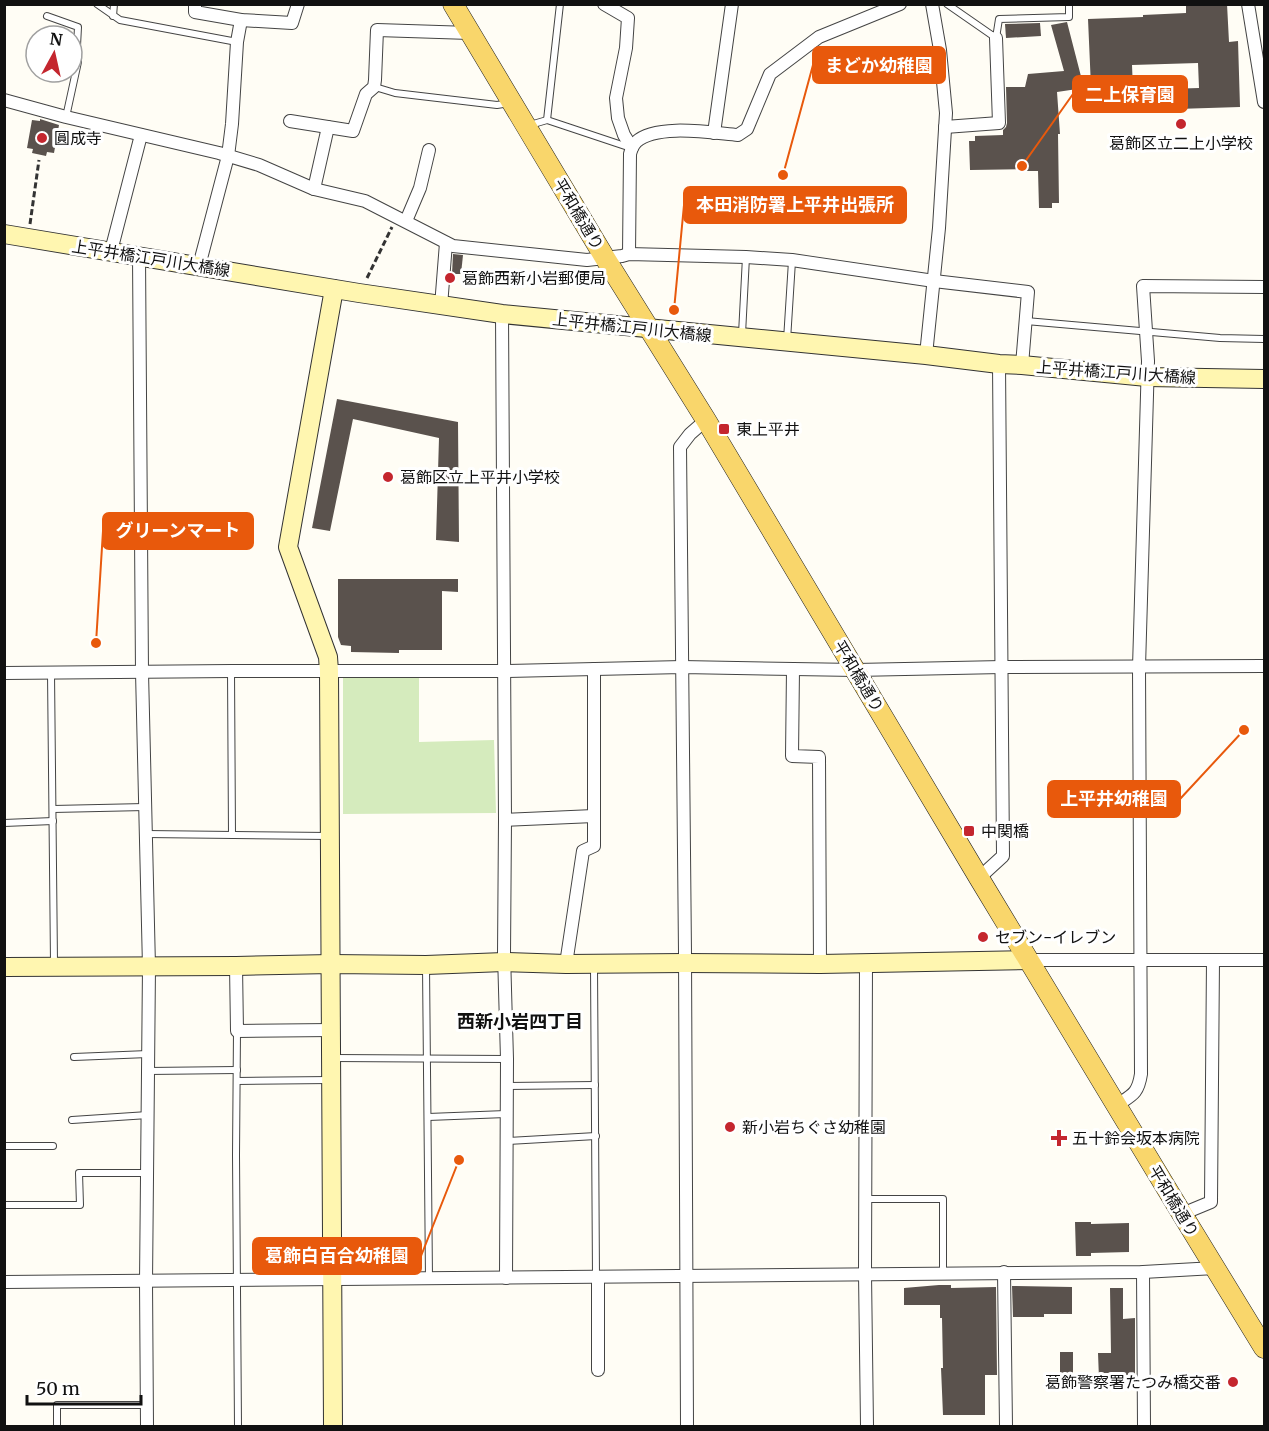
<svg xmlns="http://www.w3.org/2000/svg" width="1269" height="1431" viewBox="0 0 1269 1431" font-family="Merriweather,'Noto Sans JP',serif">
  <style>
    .green { fill: #d5ebbd }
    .building { fill: #5a524d; fill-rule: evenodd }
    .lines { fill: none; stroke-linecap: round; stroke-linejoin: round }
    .lane-casing { stroke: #444; stroke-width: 8 }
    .street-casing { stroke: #444; stroke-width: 14 }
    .secondary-casing { stroke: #333; stroke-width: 20 }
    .primary-casing { stroke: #222; stroke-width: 21 }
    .path { stroke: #333; stroke-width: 3; stroke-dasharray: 6 3; stroke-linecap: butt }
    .lane { stroke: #fff; stroke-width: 6 }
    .street { stroke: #fff; stroke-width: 12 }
    .secondary { stroke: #fff6b0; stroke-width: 18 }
    .primary { stroke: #f9d66b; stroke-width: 20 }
    .poi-dot { fill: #c4262e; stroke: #fff; stroke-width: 2 }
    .labels { text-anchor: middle; stroke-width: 6; stroke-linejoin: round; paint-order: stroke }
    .poi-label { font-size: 16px; fill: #111; stroke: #fff; text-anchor: start }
    .street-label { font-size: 16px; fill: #111; stroke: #fff }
    .neighbourhood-label { font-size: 18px; font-weight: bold; fill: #111; stroke: #fff }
    .leader { fill: none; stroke: #e8590c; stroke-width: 2 }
    .callout-dot { fill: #e8590c; stroke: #fff; stroke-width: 2 }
    .callout { fill: #e8590c; stroke: #e8590c; stroke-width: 2 }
    .callout-label { font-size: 18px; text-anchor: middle; font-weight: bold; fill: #fff }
  </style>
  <rect width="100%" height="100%" fill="#fffdf5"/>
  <polygon class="green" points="419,672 419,742 494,740 496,813 343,814 343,673"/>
  <g class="building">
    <path d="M1186,4H1227L1229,42L1238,41L1240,107L1113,111L1112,85L1091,87L1088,19L1143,17V15L1186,13ZM1198,63L1199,88L1133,90L1132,65Z"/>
    <polygon points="1067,22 1084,88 1057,92 1060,134 1058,134 1059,203 1052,203 1052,208 1039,208 1038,171 1025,171 1025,169 970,170 969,141 975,141 975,136 1003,135 1003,130 1006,127 1007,123 1006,87 1025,87 1028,74 1064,71 1051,25"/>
    <polygon points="1040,23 1041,36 1006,38 1005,24"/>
    <polygon points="40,119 59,125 54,153 47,152 46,156 32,153 33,149 27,148 32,120 40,121"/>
    <polygon points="453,254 463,255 461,274 452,274"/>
    <polygon points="337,399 458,422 459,542 436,540 439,438 353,419 330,531 312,528"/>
    <polygon points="338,579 458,579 458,592 442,591 442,650 399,650 399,653 351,652 351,646 341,645 338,637"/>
    <polygon points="1075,1222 1091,1222 1091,1224 1129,1223 1129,1252 1091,1253 1091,1256 1076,1256"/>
    <polygon points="939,1285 951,1285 951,1288 996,1287 997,1375 985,1375 985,1415 943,1415 941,1368 943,1368 942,1318 940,1318 940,1305 904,1305 904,1288"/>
    <polygon points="1012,1286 1072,1287 1072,1314 1044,1314 1044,1317 1013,1317"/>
    <polygon points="1110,1288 1123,1288 1123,1319 1135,1318 1135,1379 1099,1379 1098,1353 1111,1353"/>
    <rect x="1060" y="1352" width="13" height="24"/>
  </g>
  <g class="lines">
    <defs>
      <g id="lane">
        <polyline points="97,4 120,20 237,42"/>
        <polyline points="947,4 996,38 999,19 1069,17 1069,4"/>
        <polyline points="47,16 78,27 77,46 78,62 66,117"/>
        <polyline points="113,16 114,4"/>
        <polyline points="375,87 395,93 497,105 510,103"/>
        <polyline points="547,120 560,4"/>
        <polyline points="530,125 547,120 628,147"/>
        <polyline points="1026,321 1220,338 1264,339"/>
        <polyline points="742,334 746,257"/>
        <polyline points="787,340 792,261"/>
        <polyline points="231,671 232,835"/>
        <polyline points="51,673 54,963"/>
        <polyline points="53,809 145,807"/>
        <polyline points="4,823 53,821"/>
        <polyline points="146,834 329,836"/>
        <polyline points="426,966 429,1279"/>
        <polyline points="594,966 596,1277"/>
        <polyline points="237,1031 236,1155 238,1426"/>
        <polyline points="74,1057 148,1054"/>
        <polyline points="333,1058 507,1059"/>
        <polyline points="148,1071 237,1070"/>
        <polyline points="237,1081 330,1080"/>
        <polyline points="507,1086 595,1085"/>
        <polyline points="428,1117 506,1114"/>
        <polyline points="72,1120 148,1115"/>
        <polyline points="507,1141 596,1136"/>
        <polyline points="4,1146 53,1146"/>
        <polyline points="865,1199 943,1199 943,1273"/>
        <polyline points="4,1205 80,1205 79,1173 147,1173"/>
        <polyline points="57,1426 57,1405 146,1405"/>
      </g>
      <g id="street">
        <polyline points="195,4 195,12 241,20 292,23 298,4"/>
        <polyline points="604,4 628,18 626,48 616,98 618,118 624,135 632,148"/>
        <polyline points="1248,4 1264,102"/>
        <polyline points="4,100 66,117 219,153 259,165 314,189 365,201 453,246 587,260 622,256 629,254 746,257 792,260 934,281 1028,292 1022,365"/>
        <polyline points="290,121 353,131 366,94 374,87 375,80 377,30 470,33"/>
        <polyline points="945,127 999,123 996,38"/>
        <polyline points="714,133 732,4"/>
        <polyline points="314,189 328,127"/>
        <polyline points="406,221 420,188 429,150"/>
        <polyline points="111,251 141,135"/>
        <path d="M629,254L630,154C631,150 633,145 636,142C656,123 713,133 738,135L747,129L770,74L819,37L900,4"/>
        <polyline points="139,256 142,672 149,967 146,1282 147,1426"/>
        <polyline points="199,266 228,156 232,124 237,42 241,20"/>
        <polyline points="441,306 446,243"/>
        <polyline points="502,314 505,820 504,954 507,1059 506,1278"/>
        <polyline points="926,355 939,228 946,113 940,50 932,4"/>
        <polyline points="793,669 792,756 819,757 820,964"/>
        <polyline points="4,673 231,671 503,671 682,667 856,670 1002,667 1264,666"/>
        <polyline points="505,820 594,816"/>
        <polyline points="979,878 1003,856 999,364"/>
        <polyline points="1029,960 1264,960"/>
        <polyline points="866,963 865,1274 867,1426"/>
        <polyline points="566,964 583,851 594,846 594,669"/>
        <polyline points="236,966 237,1031 331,1030"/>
        <path d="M1117,1105C1132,1095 1138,1094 1141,1074L1139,667L1148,361L1143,286L1264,287"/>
        <polyline points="1182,1214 1211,1202 1213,960"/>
        <polyline points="1004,1272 1006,1426"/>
        <polyline points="1143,1272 1144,1426"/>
        <polyline points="598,1277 598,1370"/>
        <polyline points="4,1282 1143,1272 1215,1268"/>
        <polyline points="687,1426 685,953 680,447 690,434 706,420"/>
      </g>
      <g id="secondary">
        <polyline points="4,234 359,293 502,314 926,355 999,364 1022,365 1147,377 1264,379"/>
        <polyline points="4,967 236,966 331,964 426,965 504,962 566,964 685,963 820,964 1029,960"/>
        <polyline points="333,1426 329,671 328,657 288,547 334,289"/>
      </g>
      <polyline id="primary" points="453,4 605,258 706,420 979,878 1182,1214 1264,1348"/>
    </defs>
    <use href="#lane" class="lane-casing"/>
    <use href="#street" class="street-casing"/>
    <use href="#secondary" class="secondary-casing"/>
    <use href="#primary" class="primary-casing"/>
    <g class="path">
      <polyline points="30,224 39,160"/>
      <polyline points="367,278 392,227"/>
    </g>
    <use href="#lane" class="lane"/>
    <use href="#street" class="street"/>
    <use href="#secondary" class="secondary"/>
    <use href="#primary" class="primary"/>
  </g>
  <g class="poi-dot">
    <circle cx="1181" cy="124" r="6"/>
    <circle cx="42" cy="138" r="6"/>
    <circle cx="450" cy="278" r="6"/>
    <rect x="718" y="423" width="12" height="12" rx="3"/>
    <circle cx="388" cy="477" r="6"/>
    <rect x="963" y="825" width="12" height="12" rx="3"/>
    <circle cx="983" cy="937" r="6"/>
    <circle cx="730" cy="1127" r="6"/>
    <path d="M1056 1129h6v6h6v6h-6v6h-6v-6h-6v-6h6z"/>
    <circle cx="1233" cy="1382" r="6"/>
  </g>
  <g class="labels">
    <g class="poi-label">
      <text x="54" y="144">圓成寺</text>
      <text x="1181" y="149" text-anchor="middle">葛飾区立二上小学校</text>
      <text x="462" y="284">葛飾西新小岩郵便局</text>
      <text x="736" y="435">東上平井</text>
      <text x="400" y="483">葛飾区立上平井小学校</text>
      <text x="981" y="837">中関橋</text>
      <text x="995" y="943">セブン-イレブン</text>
      <text x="742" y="1133">新小岩ちぐさ幼稚園</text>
      <text x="1072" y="1144">五十鈴会坂本病院</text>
      <text x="1221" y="1388" text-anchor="end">葛飾警察署たつみ橋交番</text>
    </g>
    <g class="street-label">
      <text transform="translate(579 214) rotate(59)" y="6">平和橋通り</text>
      <text transform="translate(151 258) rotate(9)" y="6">上平井橋江戸川大橋線</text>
      <text transform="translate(632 327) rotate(6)" y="6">上平井橋江戸川大橋線</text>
      <text transform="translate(1116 372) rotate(4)" y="6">上平井橋江戸川大橋線</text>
      <text transform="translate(859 676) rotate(59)" y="6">平和橋通り</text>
      <text transform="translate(1174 1201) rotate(59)" y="6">平和橋通り</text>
    </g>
    <g class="neighbourhood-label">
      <text x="520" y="1028">西新小岩四丁目</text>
    </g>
  </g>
  <path class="leader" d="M783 175L813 65M1022 166L1073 94M674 310L684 205M96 643L103 531M1244 730L1180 799M459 1160L421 1256"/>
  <g class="callout-dot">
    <circle cx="783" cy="175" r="6"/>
    <circle cx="1022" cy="166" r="6"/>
    <circle cx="674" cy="310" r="6"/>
    <circle cx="96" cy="643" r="6"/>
    <circle cx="1244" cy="730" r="6"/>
    <circle cx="459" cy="1160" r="6"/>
  </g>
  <g class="callout">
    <rect x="813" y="47" width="132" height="36" rx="6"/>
    <rect x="1073" y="76" width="114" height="36" rx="6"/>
    <rect x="684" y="187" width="222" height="36" rx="6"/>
    <rect x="103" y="513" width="150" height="36" rx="6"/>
    <rect x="1048" y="781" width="132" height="36" rx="6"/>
    <rect x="253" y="1238" width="168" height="36" rx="6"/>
  </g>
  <g class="callout-label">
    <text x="879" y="72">まどか幼稚園</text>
    <text x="1130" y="101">二上保育園</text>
    <text x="795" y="211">本田消防署上平井出張所</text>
    <text x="178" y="537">グリーンマート</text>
    <text x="1114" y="805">上平井幼稚園</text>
    <text x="337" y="1262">葛飾白百合幼稚園</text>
  </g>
  <rect width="1269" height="1431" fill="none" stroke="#111111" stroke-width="12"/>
  <g transform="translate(54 54) rotate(8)"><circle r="28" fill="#ffffff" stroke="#a0a0a0" stroke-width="1.5"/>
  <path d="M0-4.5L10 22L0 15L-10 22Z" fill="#c4262e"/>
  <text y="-9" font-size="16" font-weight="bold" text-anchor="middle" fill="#111111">N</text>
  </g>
  <path d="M27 1395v9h114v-9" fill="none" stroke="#111111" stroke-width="3"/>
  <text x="36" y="1395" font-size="18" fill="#111111" stroke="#ffffff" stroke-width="4.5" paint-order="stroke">50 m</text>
</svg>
